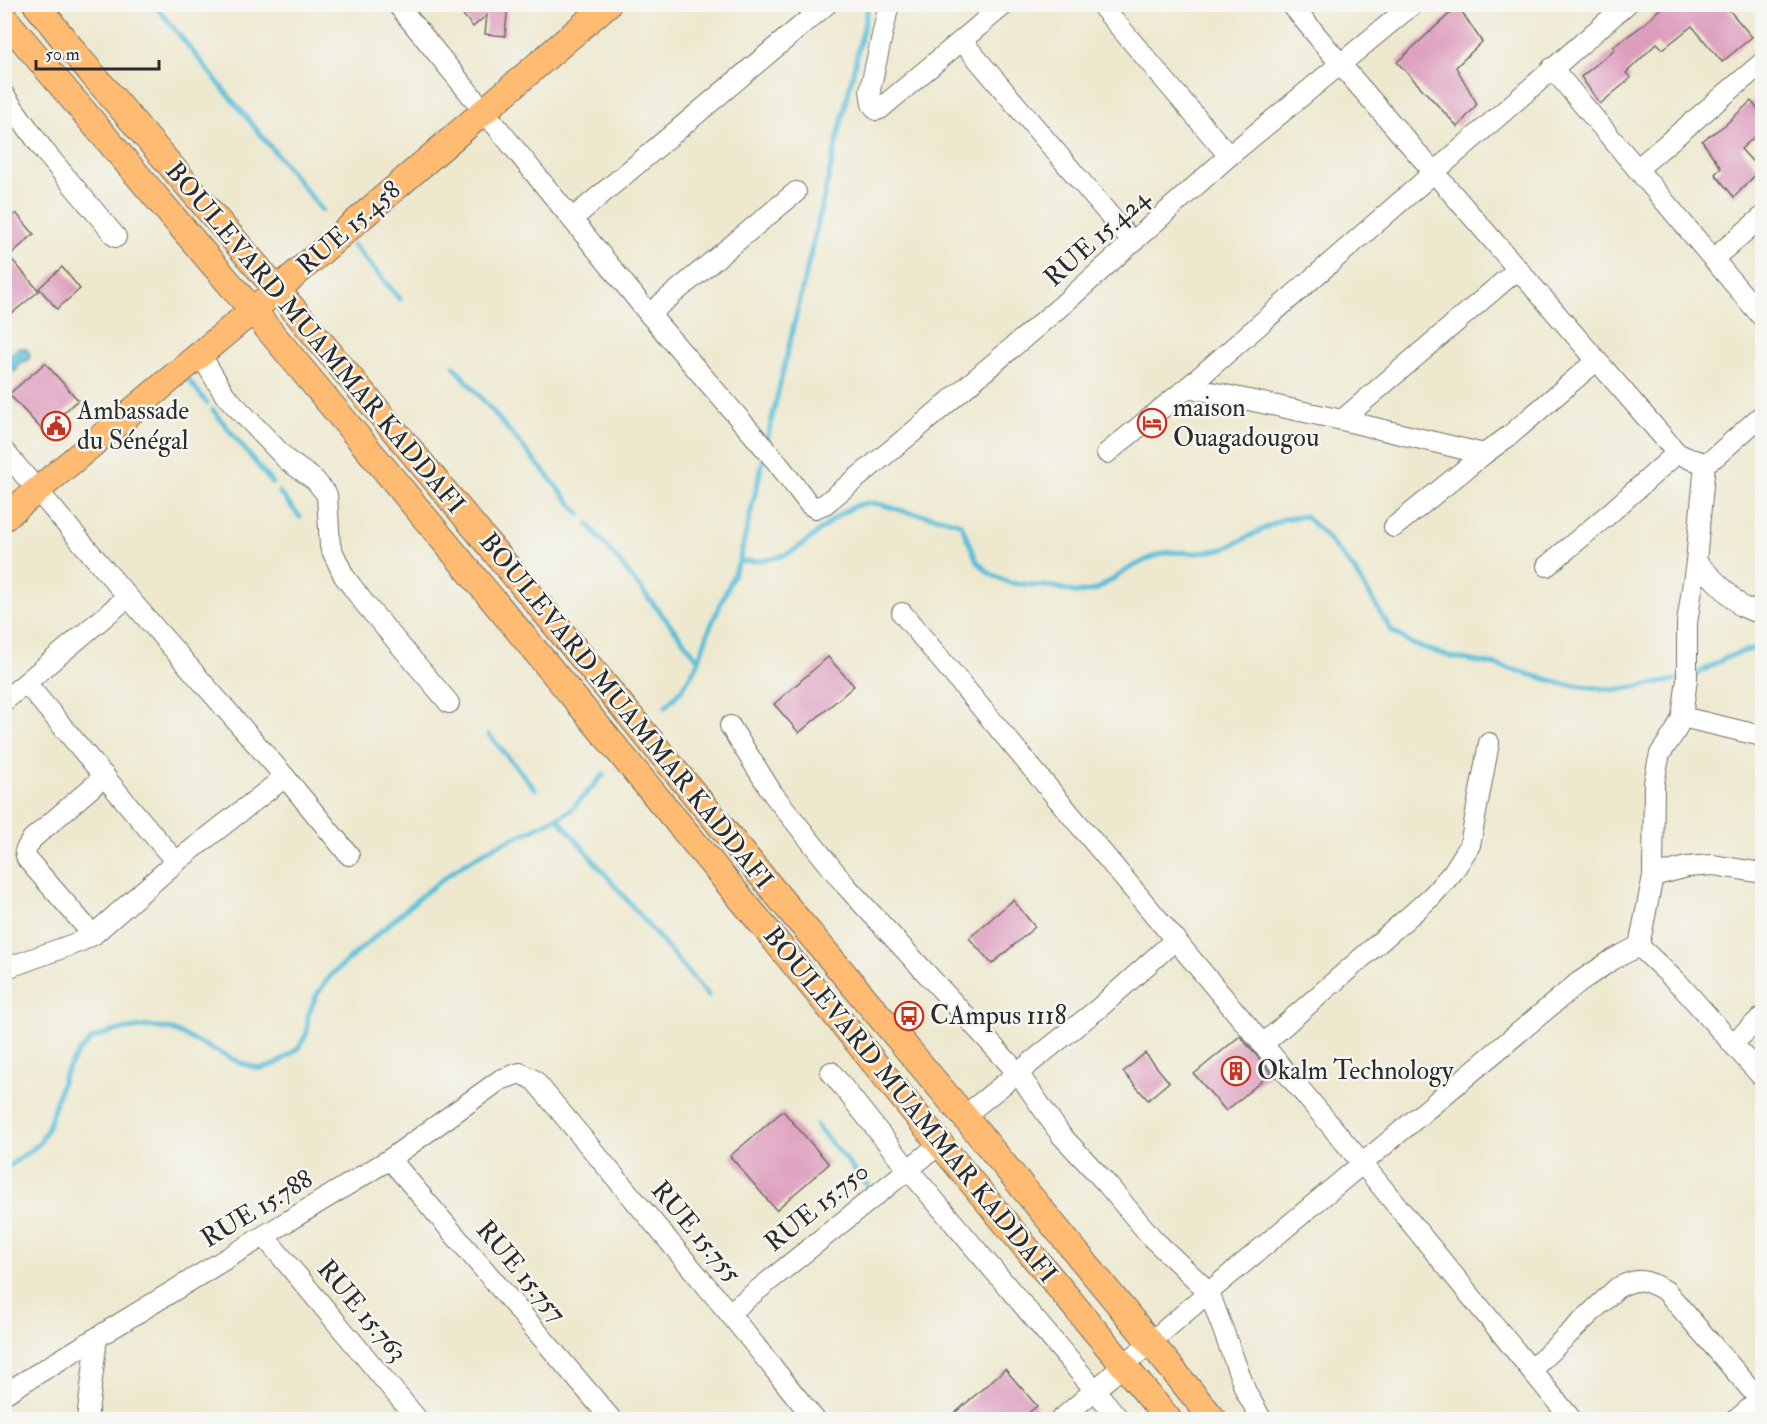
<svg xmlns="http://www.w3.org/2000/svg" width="1767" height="1424" viewBox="0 0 1767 1424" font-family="'IM FELL Double Pica',serif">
	<rect width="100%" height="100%" fill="#f6f6f2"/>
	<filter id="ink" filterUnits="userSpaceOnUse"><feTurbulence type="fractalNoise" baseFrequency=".0167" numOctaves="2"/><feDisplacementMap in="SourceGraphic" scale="12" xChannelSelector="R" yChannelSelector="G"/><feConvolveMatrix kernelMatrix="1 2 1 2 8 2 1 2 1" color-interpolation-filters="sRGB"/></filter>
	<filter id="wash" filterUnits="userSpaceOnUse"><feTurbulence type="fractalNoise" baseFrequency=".008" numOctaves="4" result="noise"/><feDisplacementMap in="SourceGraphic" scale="24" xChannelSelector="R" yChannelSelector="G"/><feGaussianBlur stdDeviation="1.35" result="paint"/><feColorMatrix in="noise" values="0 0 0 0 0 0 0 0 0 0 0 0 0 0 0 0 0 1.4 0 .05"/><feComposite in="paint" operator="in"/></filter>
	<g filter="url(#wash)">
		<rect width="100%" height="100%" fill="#ede8ce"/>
		<polygon fill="#5bbfd9" stroke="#437582" stroke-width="1.5" points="18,348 25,348 29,352 30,357 27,361 21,362 16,371 10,372 5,368 5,359"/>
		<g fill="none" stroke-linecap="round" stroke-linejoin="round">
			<g stroke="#5bbfd9" stroke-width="5">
				<polyline points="154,4 322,210"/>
				<polyline points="4,156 8,160"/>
				<polyline points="353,245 400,299"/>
				<polyline points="454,366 580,514"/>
				<polyline points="188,379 207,403"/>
				<polyline points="213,410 272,483"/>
				<polyline points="766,444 869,4"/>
				<polyline points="279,492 300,517"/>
				<polyline points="588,524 699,660"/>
				<path d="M739 562C756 561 774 560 789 553 814 541 834 511 862 504 876 500 892 509 907 512 927 516 940 516 961 524L977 561 989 573 1010 583 1055 587 1078 593 1096 590 1130 568 1152 557 1168 552 1197 553 1224 549 1283 519 1305 516 1321 531 1353 568 1391 630 1410 643 1451 657 1496 665 1564 684 1616 690 1683 679"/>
				<path d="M1692 677C1718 662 1732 652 1762 647"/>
				<polyline points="665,707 682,689 697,665 709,630 739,562 764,456"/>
				<polyline points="489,735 535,789"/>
				<polyline points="557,817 708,996"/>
				<polyline points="816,1125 868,1186"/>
				<polyline points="4,1170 39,1144 48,1127 64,1075 78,1053 93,1038 114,1031 149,1026 173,1030 243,1064 261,1069 276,1064 299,1048 307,1033 308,1016 316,996 330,976 421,896 456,869 491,848 530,831 570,811 604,774"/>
			</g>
		</g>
		<g id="blocks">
			<g fill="#dd9ebe">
				<polygon points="454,4 508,4 505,36 485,34 487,15 473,27"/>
				<polygon points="1665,4 1724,4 1752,37 1722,62 1692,26 1663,49 1657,43 1626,73 1631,78 1600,104 1581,77 1615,49 1613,47 1643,25"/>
				<polygon points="1458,6 1482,42 1456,67 1477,104 1458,127 1397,62"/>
				<polygon points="1751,101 1762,114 1762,130 1741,149 1760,170 1734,197 1715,174 1721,168 1702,141 1725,125"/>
				<polygon points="16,213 34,234 9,256 39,291 4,320 4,223"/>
				<polygon points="62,267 80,289 57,309 39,288"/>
				<polygon points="45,363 78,400 43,431 9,394"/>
				<polygon points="828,657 854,686 799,733 774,704"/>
				<polygon points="1013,900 1035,927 992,964 969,938"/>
				<polygon points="1240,1036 1271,1073 1226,1111 1194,1074"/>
				<polygon points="1145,1053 1169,1082 1148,1100 1123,1072"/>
				<polygon points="783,1111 829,1164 776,1210 730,1156"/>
				<polygon points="1005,1369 1037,1406 1021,1419 961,1419 955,1413"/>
			</g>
		</g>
	</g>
	<g filter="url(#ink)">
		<use href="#blocks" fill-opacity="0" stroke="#6f6d64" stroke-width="1.5"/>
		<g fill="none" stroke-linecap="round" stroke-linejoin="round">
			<g stroke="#6f6d64" stroke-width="22">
				<g id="minor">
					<polyline points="397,4 649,314 775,460 809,504 815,508 825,504 912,433 1061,306 1229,156 1413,4"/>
					<polyline points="889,4 870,90 872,104 877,110 880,109 1005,4"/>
					<polyline points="1100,4 1229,156"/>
					<polyline points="1291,4 1341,65 1677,453 1690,459 1705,463"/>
					<polyline points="962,41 1133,243"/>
					<polyline points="1552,68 1762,317"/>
					<polyline points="4,95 45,152 116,237"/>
					<polyline points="1637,169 1762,63"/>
					<polyline points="572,219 827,4"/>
					<polyline points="1713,259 1762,217"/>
					<polyline points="649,314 796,192"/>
					<polyline points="200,354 225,395 288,461 315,480 327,495 330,546 344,576 365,604 449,703"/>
					<polyline points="1188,387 1342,420 1484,454"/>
					<polyline points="1342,420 1518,269"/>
					<polyline points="4,451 128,597 285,777 349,855"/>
					<polyline points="1107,453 1188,387 1627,4"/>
					<polyline points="1705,463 1715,457 1762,415"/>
					<polyline points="1394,527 1484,454 1509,436 1596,361"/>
					<polyline points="1696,562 1741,606 1753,611 1762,608"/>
					<polyline points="1547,566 1610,513 1677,453"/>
					<polyline points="902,613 1362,1163 1572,1420"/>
					<polyline points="26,683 176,862"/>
					<polyline points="4,701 128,597"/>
					<polyline points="1682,717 1762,736"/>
					<polyline points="730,726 773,794 846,886 1018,1073 1061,1135 1106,1183 1153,1239 1209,1292 1246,1392 1262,1420"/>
					<polyline points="1653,876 1687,867 1713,865 1762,873"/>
					<polyline points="93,935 27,859 25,851 32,839 105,776"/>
					<polyline points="1639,946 1653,876 1654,783 1657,767 1660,754 1675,732 1682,717 1687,679 1687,623 1696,562 1705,463"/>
					<polyline points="1639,946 1682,987 1762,1077"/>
					<polyline points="4,969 79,942 93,935 176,862 285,777"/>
					<polyline points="1733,1043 1762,1017"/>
					<polyline points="1262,1045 1413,913 1432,896 1453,872 1470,845 1489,743"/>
					<polyline points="831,1072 908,1169 1120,1420"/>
					<polyline points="964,1116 1099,1008 1176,939"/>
					<polyline points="390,1159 612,1420"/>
					<polyline points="264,1236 418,1420"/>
					<polyline points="729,1313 940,1144"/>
					<path d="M1532 1369 1617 1288C1639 1277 1644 1279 1666 1291L1760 1400"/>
					<polyline points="4,1394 390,1159 500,1080 520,1073 534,1080 729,1313 815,1420"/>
					<polyline points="87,1420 97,1338"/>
					<polyline points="1060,1420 1209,1292 1579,982 1612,960 1639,946"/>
					<polyline points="1736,1420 1762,1398"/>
				</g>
			</g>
			<g stroke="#6f6d64" stroke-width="28">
				<g id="major">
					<polyline points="36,4 77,56 294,310 529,593 783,902 964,1116 1214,1420"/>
					<polyline points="4,18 269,330 757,918 940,1144 1169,1420"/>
					<polyline points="4,518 277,290 608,4"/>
				</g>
			</g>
			<use href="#minor" stroke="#fff" stroke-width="20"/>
			<use href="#major" stroke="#febb71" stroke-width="26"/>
		</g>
	</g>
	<defs>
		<g id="hotel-ring" transform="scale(1.5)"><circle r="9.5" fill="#f6f6f2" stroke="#c8321e" stroke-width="1.5"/><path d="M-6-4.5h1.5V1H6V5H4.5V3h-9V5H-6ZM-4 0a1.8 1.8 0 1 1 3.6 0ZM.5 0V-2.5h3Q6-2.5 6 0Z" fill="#c8321e"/></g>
		<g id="civic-ring" transform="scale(1.5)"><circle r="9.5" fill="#f6f6f2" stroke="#c8321e" stroke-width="1.5"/><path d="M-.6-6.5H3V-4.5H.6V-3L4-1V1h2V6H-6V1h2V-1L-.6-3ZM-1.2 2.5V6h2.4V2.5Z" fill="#c8321e"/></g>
		<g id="bus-ring" transform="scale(1.5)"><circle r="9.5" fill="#f6f6f2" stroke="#c8321e" stroke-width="1.5"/><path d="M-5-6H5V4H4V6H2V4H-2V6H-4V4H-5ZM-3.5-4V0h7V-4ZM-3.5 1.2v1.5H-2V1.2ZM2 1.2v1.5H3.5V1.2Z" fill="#c8321e"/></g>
		<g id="building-ring" transform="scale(1.5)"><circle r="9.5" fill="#f6f6f2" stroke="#c8321e" stroke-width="1.5"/><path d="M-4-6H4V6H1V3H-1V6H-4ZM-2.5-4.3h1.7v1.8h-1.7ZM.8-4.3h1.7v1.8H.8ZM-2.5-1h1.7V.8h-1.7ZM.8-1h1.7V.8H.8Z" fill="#c8321e"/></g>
	</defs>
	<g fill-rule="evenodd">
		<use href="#hotel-ring" x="1152" y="423"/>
		<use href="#civic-ring" x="56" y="426"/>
		<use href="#bus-ring" x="909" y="1016"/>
		<use href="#building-ring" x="1236" y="1071"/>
	</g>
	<g text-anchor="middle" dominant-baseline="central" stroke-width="5" stroke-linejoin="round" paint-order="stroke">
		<g font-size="26" fill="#2b2b2b" stroke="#f6f6f2">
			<text transform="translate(349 228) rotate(-41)">RUE 15.458</text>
			<text transform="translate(1097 238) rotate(-42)">RUE 15.424</text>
			<text transform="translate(315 338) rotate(50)">BOULEVARD MUAMMAR KADDAFI</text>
			<text transform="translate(626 711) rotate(51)">BOULEVARD MUAMMAR KADDAFI</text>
			<text transform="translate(910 1105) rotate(51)">BOULEVARD MUAMMAR KADDAFI</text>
			<text transform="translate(817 1207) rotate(-39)">RUE 15.750</text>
			<text transform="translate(257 1209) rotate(-31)">RUE 15.788</text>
			<text transform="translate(696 1232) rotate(50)">RUE 15.755</text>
			<text transform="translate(521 1272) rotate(50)">RUE 15.757</text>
			<text transform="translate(362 1311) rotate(50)">RUE 15.763</text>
		</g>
		<g font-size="26" fill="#2b2b2b" stroke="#f6f6f2" text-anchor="start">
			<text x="1173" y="408">maison<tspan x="1173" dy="30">Ouagadougou</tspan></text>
			<text x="77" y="411">Ambassade<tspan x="77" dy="30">du Sénégal</tspan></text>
			<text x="930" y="1016">CAmpus 1118</text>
			<text x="1257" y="1071">Okalm Technology</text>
		</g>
	</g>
	<rect width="1767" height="1424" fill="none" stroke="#f6f6f2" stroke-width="24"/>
	<path d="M36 60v9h123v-9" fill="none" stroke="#2b2b2b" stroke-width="3"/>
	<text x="45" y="60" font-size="18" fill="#2b2b2b" stroke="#f6f6f2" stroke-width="4.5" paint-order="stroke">50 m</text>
</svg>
